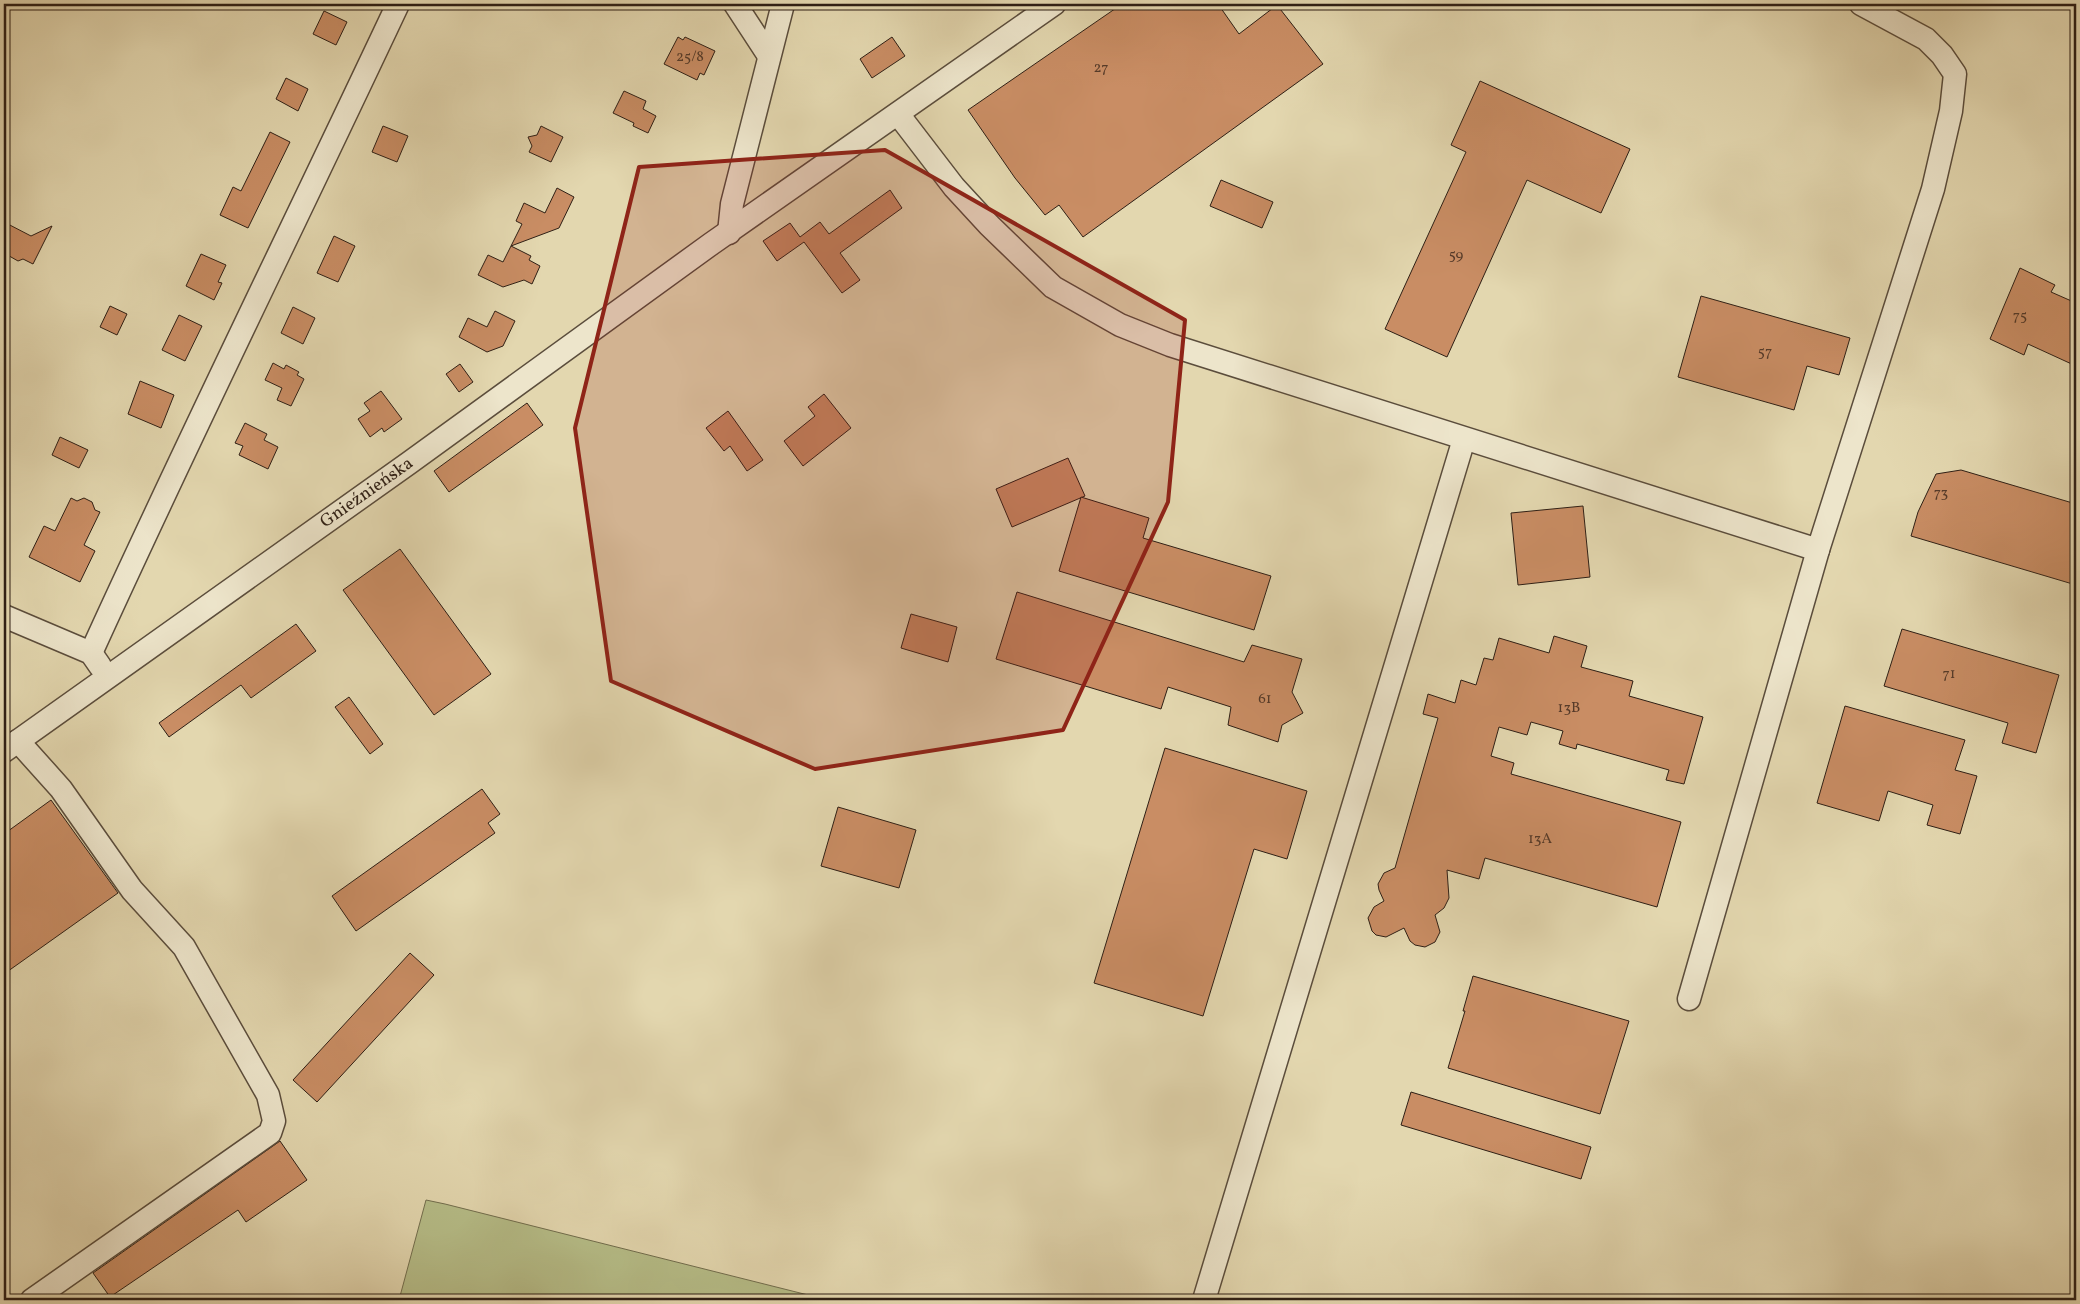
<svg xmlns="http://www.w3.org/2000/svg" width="2080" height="1304" viewBox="0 0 2080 1304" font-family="Vollkorn,serif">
	<rect width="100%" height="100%" fill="#e3d7af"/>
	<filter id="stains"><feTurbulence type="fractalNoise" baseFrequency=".004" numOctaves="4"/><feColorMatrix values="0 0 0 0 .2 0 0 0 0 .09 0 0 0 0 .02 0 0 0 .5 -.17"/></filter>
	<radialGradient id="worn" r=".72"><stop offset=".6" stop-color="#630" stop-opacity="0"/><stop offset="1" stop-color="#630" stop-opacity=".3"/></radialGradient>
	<polygon fill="#b6bd88" stroke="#726e4e" points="426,1200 445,1204 828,1300 399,1300"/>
	<g fill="#c98d64" stroke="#2e1f15">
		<polygon points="1122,4 1218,4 1239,34 1277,5 1323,64 1083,237 1059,205 1045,215 1015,178 968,110"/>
		<polygon points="324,11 347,22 336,45 313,34"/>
		<polygon points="678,37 683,40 685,37 715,51 704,75 700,73 697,80 664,64"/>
		<polygon points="892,37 905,56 872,78 860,59"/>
		<polygon points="286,78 308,89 298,111 276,99"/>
		<polygon points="1480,81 1630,149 1601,213 1527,180 1447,357 1385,329 1466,152 1451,145"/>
		<polygon points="624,91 646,101 643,109 656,116 648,133 633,126 634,123 613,113"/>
		<polygon points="383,126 408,136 397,162 372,152"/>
		<polygon points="541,126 563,137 551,162 529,152 532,146 528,137 537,135"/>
		<polygon points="270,132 290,142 248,228 220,215 233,187 241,191"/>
		<polygon points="1221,180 1273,202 1262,228 1210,206"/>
		<polygon points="557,188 574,197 559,228 511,246 522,224 516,221 524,203 545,213"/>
		<polygon points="890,190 902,208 840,253 860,280 842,293 804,242 777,261 763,241 790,223 800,237 820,222 829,234"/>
		<polygon points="4,222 31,236 52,226 33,264 23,259 18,261 4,253"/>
		<polygon points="334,236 355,246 338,282 317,273"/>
		<polygon points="511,246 531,256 529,260 540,266 532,284 524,280 503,287 478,275 488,255 503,262"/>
		<polygon points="201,254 226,265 218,282 222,283 214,300 186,286"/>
		<polygon points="2020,268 2055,285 2051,292 2076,303 2076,366 2028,344 2024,355 1990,339"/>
		<polygon points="1701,296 1850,338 1839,375 1807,366 1794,410 1678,377"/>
		<polygon points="110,306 127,314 117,335 100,327"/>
		<polygon points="293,307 315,318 303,344 281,333"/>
		<polygon points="495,311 515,321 503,346 487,352 459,337 468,318 487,327"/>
		<polygon points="179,315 202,326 185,361 162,350"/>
		<polygon points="273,363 284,369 286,365 299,372 297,375 304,379 291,406 277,400 282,388 265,380"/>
		<polygon points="460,364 473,382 459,392 446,374"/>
		<polygon points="140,381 174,395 161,428 128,414"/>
		<polygon points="381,391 402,419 384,432 382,428 370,437 358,419 370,411 364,403"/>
		<polygon points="824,394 851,428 803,466 784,441 815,416 808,407"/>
		<polygon points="527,403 543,425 449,492 434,471"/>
		<polygon points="728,411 763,460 747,471 730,446 724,451 706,428"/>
		<polygon points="245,423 267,434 264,440 278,447 268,469 239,455 243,446 235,443"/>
		<polygon points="60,437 88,450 79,468 52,455"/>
		<polygon points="1068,458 1085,496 1012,527 996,489"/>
		<polygon points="1961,470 2076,504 2076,585 1911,536 1918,512 1936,474"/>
		<polygon points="1081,497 1149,518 1143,538 1271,576 1254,630 1059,571"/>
		<polygon points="71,498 77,501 84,498 92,502 95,510 100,512 84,545 95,551 80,582 29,557 44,526 55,531"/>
		<polygon points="1583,506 1590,577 1518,585 1511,513"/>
		<polygon points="400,549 491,674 434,715 343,590"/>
		<polygon points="1017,592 1244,662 1252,645 1302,659 1292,692 1303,713 1282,725 1278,742 1228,725 1231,707 1168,687 1161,709 996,659"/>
		<polygon points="911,614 957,627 948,662 901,648"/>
		<polygon points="296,624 316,651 251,698 241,685 169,737 159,723"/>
		<polygon points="1902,629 2059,675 2036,753 2002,743 2008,723 1884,686"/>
		<polygon points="1554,636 1587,646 1581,667 1633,681 1629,696 1703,717 1684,784 1666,780 1669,770 1577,744 1576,749 1559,744 1563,731 1531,722 1527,735 1499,727 1491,756 1514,763 1511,774 1681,822 1657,907 1485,858 1479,879 1447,870 1449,898 1444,908 1435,915 1440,932 1435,942 1425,947 1415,945 1410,941 1404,928 1386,937 1376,935 1372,931 1368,918 1374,907 1384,901 1379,890 1378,884 1384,873 1395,868 1438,718 1423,714 1428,694 1455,703 1461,680 1476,685 1484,658 1493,660 1499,638 1549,653"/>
		<polygon points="349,697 383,744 370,754 335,707"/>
		<polygon points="1845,706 1965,740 1955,770 1977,776 1960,834 1927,825 1933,805 1888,791 1879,821 1817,803"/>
		<polygon points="1165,748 1307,791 1287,859 1254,849 1203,1016 1094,983"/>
		<polygon points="482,789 500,814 488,823 495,833 356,931 332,896"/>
		<polygon points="51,800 118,893 4,974 4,834"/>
		<polygon points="838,807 916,830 899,888 821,866"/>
		<polygon points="410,953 434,975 317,1102 293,1080"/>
		<polygon points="1473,976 1629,1021 1600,1114 1448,1068 1465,1011 1463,1011"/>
		<polygon points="1411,1092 1591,1147 1581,1179 1401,1125"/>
		<polygon points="280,1141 307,1180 246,1222 238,1210 110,1297 93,1273"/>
	</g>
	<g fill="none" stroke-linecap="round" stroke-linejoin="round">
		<g stroke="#5b4d3c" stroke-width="25">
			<g id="minor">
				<polyline points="735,4 769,56"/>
				<polyline points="898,114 954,187 989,225 1053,287 1120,325 1170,345 1818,550"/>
				<polyline points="729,233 732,204 783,4"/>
				<polyline points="4,616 91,653 100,666"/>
				<path d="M91 653C190 435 296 221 398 4"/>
				<polyline points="18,741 61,789 132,890 184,947 268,1095 274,1121 270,1133 32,1300"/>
				<polyline points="4,751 409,463 711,244 1054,4"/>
				<polyline points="1689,999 1818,550 1933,189 1951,111 1955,74 1942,55 1926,39 1861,4"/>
				<polyline points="1204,1300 1464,439"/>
			</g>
		</g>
		<use href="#minor" stroke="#ede5cb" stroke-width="22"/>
	</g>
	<path fill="#8f2418" fill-opacity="0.2" stroke="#8f2418" stroke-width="4" stroke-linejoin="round" d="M885 150 1185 320 1168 502 1063 730 815 769 611 681 575 428 639 167Z"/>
	<g text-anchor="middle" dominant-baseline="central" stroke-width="4.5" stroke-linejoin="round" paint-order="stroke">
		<g font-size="15" fill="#553a29">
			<text x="690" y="57">25/8</text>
			<text x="1101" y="68">27</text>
			<text x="1456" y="255">59</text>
			<text x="2020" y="316">75</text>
			<text x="1765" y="352">57</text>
			<text x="1941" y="493">73</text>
			<text x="1949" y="674">71</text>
			<text x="1265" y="699">61</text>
			<text x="1569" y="708">13B</text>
			<text x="1540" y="839">13A</text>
		</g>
		<g font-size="18" fill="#2e1f15" stroke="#ede5cb">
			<text transform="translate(367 493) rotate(-35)">Gnieźnieńska</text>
		</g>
	</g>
	<rect width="2080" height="1304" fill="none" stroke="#e3d7af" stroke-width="20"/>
	<rect x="5" y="5" width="2070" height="1294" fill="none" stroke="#2e1f15" stroke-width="2.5"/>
	<rect x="10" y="10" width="2060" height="1284" fill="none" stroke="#2e1f15"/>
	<rect width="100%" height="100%" filter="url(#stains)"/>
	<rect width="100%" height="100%" fill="url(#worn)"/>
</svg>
